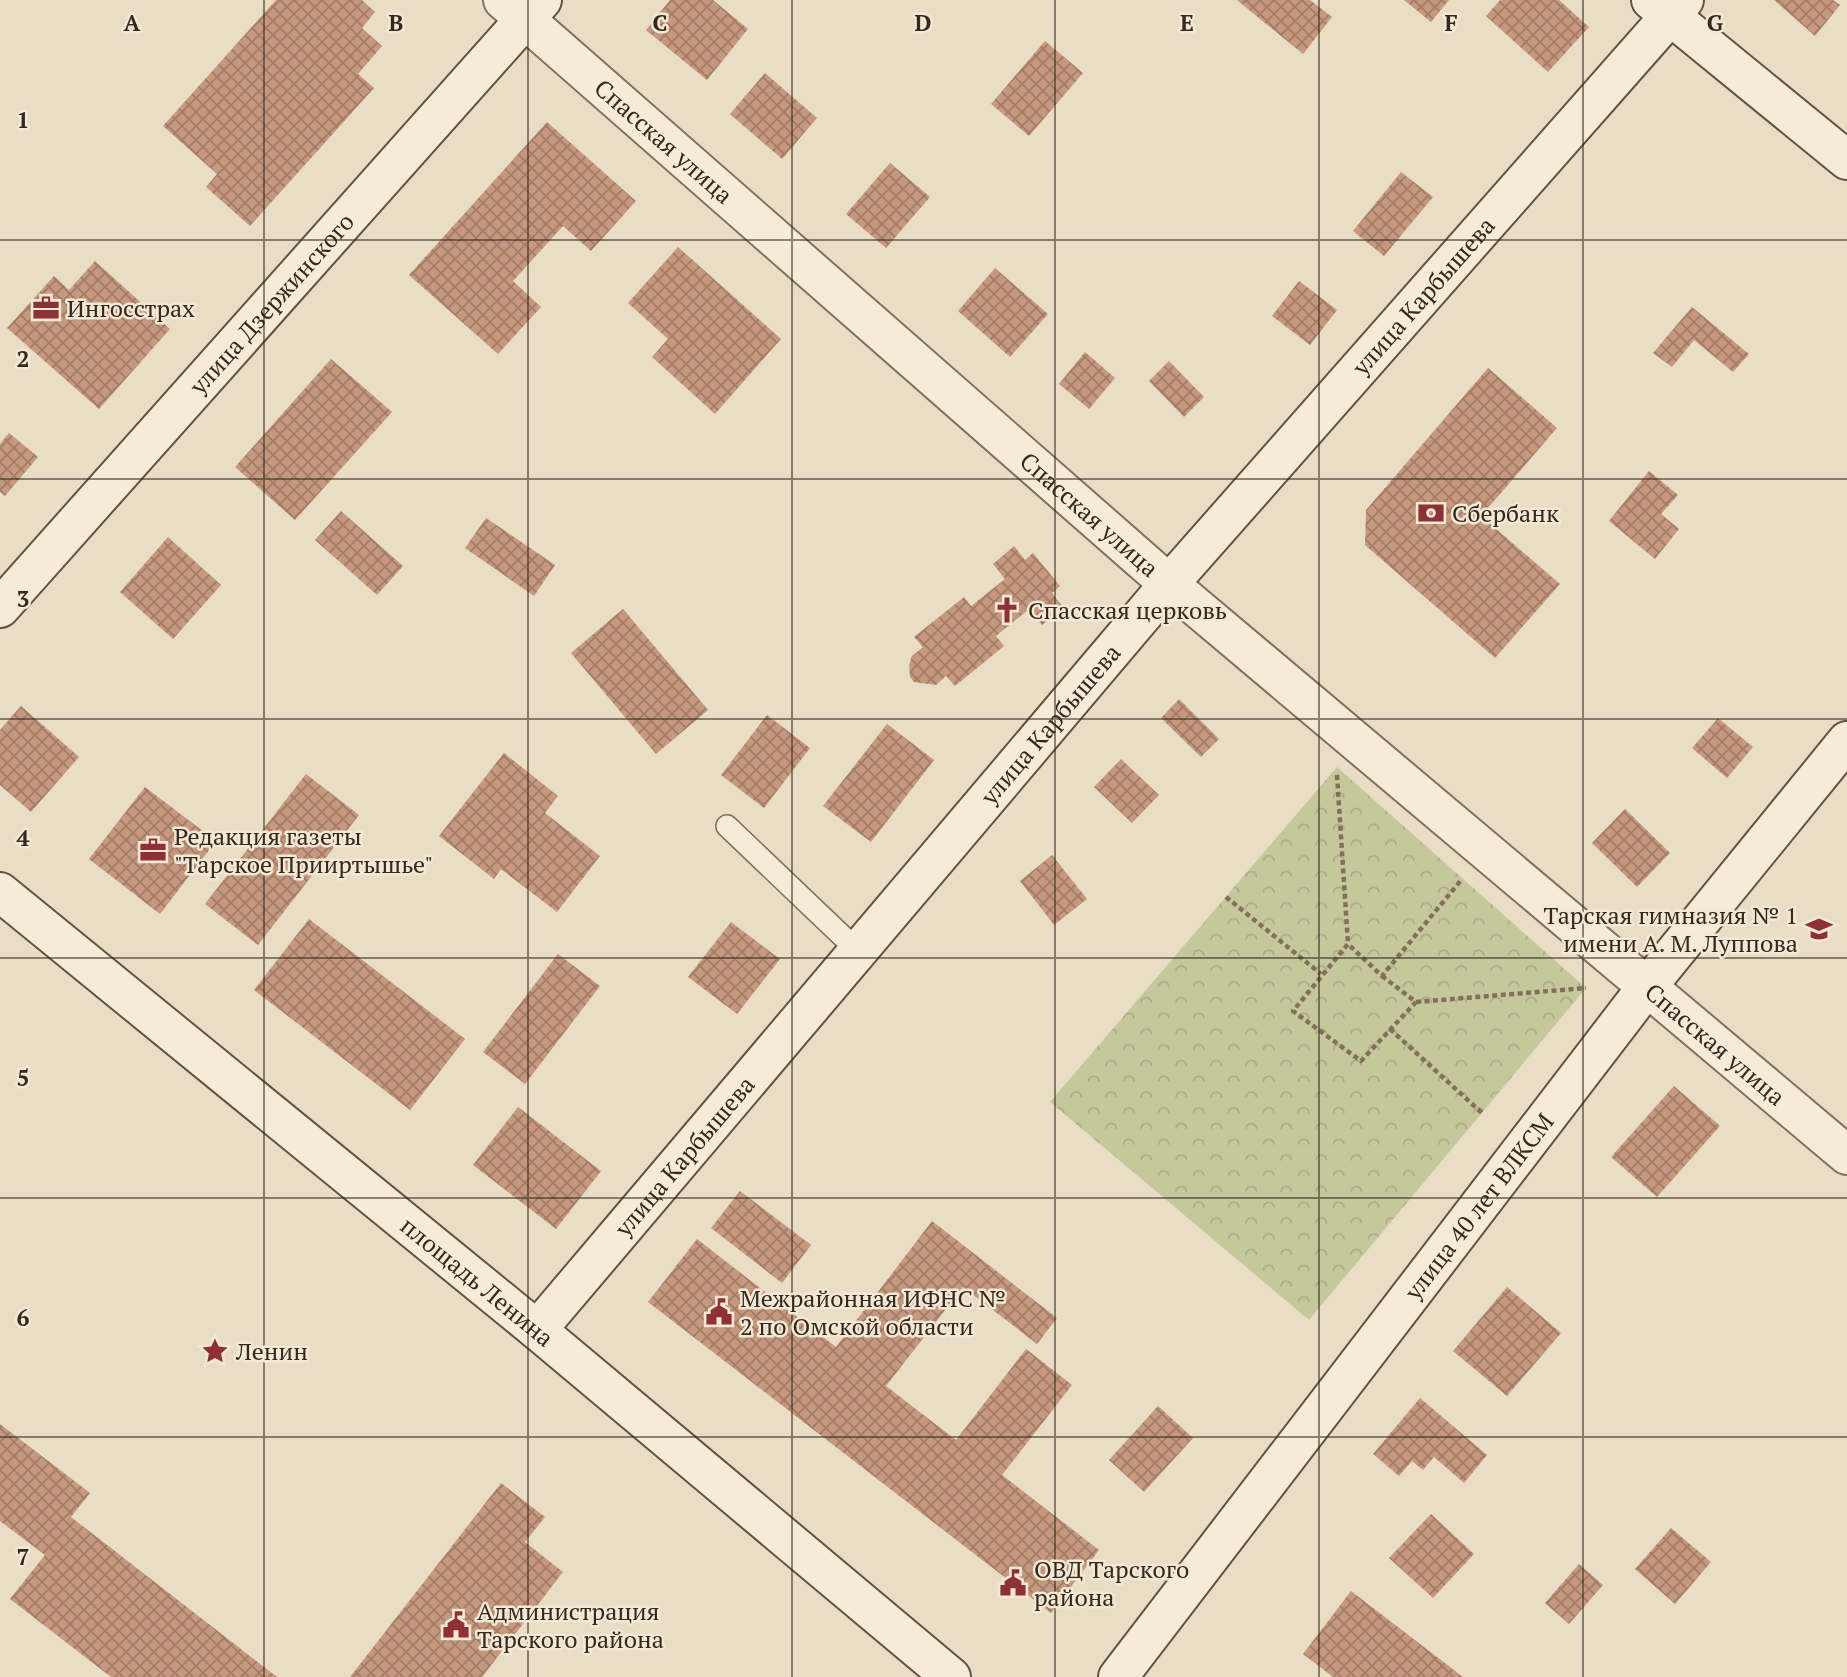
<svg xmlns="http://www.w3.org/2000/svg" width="1847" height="1677" viewBox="0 0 1847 1677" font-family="'PT Serif',serif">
	<defs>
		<pattern id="park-crowns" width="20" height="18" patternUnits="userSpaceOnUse" patternTransform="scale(1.75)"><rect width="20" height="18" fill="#c5c89a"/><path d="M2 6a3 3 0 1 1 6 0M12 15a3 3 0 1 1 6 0" fill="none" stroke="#aaac84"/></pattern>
		<pattern id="building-cross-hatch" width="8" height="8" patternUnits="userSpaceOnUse" patternTransform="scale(1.75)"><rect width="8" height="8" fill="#c6987e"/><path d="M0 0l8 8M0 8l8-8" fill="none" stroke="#a27c67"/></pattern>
	</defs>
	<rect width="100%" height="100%" fill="#eaddc5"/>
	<polygon fill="url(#park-crowns)" points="1337,767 1586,988 1309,1320 1050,1102"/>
	<g fill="url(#building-cross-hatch)">
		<polygon points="276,0 362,0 375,12 362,28 382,46 358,74 374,88 250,226 206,187 217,174 163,126"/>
		<polygon points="670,0 713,0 748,29 707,80 646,30"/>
		<polygon points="1237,0 1310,0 1332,17 1303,54"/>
		<polygon points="1404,0 1449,0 1431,22"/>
		<polygon points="1500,0 1559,0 1589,27 1548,72 1486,16"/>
		<polygon points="1774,0 1833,0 1840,5 1815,36"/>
		<polygon points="1045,41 1083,73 1029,136 991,104"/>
		<polygon points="765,73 817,118 782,159 730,114"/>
		<polygon points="547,122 636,201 591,251 563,226 513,281 541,307 498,354 409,275"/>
		<polygon points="890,163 930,197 886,248 846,214"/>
		<polygon points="1401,172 1433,197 1384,256 1353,231"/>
		<polygon points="678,247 781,339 715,414 652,357 668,339 628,303"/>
		<polygon points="95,261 170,329 99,409 7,328 54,276 69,290"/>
		<polygon points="995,268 1048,314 1010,357 958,311"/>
		<polygon points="1299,281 1337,310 1310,345 1272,316"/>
		<polygon points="1692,307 1749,354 1733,372 1694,340 1672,367 1653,353"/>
		<polygon points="1085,352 1115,378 1089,409 1059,384"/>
		<polygon points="331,359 392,412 295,520 235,467"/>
		<polygon points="1169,361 1204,397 1184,417 1149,381"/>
		<polygon points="1488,368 1557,428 1481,516 1560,584 1495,658 1365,545 1366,510"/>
		<polygon points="9,433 38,457 5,496 0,492 0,444"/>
		<polygon points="1649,471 1678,495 1661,514 1679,529 1655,559 1609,521"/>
		<polygon points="341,511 403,566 377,595 315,540"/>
		<polygon points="486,518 555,565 534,596 465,548"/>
		<polygon points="168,537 221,585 173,639 120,592"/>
		<polygon points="1014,546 1025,560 1033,553 1060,586 1052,593 1064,608 1042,625 1029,609 996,636 1004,646 955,686 946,676 936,685 914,682 910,677 909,665 912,656 923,647 914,637 964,597 971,606 1005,579 993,564"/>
		<polygon points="623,609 708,710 656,754 571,653"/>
		<polygon points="1179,699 1219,739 1201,757 1161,718"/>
		<polygon points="21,706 79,757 31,812 0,785 0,730"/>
		<polygon points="767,715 810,748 764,808 721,775"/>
		<polygon points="1718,718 1753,747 1727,778 1692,748"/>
		<polygon points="887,724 934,760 871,842 823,806"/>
		<polygon points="504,753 558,796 545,813 600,856 557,912 501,869 494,879 439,836"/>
		<polygon points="1121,759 1159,795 1132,823 1094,787"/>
		<polygon points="306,774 359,815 258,945 205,904"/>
		<polygon points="145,787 216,841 160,914 89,859"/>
		<polygon points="1625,809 1670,853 1637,887 1592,843"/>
		<polygon points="1052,855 1087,899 1054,925 1020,881"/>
		<polygon points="309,919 465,1039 410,1110 254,990"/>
		<polygon points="731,922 780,959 737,1014 688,977"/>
		<polygon points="558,954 600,986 525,1084 483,1052"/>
		<polygon points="1674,1086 1720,1126 1657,1197 1611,1157"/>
		<polygon points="518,1107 601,1171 556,1229 473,1165"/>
		<polygon points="740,1191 811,1245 782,1283 711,1228"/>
		<polygon points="932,1221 1057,1318 1037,1344 963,1287 886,1386 956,1440 1026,1349 1072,1385 1002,1475 1099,1550 1051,1613 648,1302 697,1239 836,1347"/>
		<polygon points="1507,1287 1561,1333 1507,1396 1453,1351"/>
		<polygon points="1420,1398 1487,1455 1464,1483 1434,1457 1423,1470 1412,1461 1399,1476 1373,1454"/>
		<polygon points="1158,1406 1193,1438 1144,1492 1109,1460"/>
		<polygon points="0,1424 90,1493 71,1517 277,1677 111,1677 10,1599 45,1555 0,1521"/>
		<polygon points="501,1483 545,1517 525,1542 563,1572 482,1677 350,1677"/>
		<polygon points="1431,1514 1474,1554 1433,1598 1389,1558"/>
		<polygon points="1671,1528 1711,1562 1675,1604 1635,1569"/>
		<polygon points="1579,1564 1603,1585 1569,1624 1545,1603"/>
		<polygon points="1351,1591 1463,1677 1333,1677 1303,1654"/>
	</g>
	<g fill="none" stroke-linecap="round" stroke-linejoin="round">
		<g stroke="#846f5c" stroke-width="24">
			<polyline id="lane" points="727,826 858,951"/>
		</g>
		<g stroke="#846f5c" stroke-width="42">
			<g id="street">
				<path id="s1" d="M503 0 1169 584 1847 1155"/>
			</g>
		</g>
		<g stroke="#665140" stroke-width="42">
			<g id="secondary">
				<polyline points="1651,0 1847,160"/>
				<path id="s2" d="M0 608 542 0"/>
				<path id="s3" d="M0 892 537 1330 951 1677"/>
				<path id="s4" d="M537 1330 1169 584 1684 0"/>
				<path id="s5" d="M1118 1677 1646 988 1847 741"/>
			</g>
		</g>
		<g stroke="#846f5c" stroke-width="4.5" stroke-dasharray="5 3.5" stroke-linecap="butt">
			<polyline points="1337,775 1348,944"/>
			<polyline points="1226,897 1321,974"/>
			<polyline points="1382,976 1416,1002 1361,1061 1293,1011 1348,944 1382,976 1462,879"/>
			<polyline points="1416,1002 1586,988"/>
			<polyline points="1390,1029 1482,1113"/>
		</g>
		<use href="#lane" stroke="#f6ebd7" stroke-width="21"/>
		<use href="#street" stroke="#f6ebd7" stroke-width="38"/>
		<use href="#secondary" stroke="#f6ebd7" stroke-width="38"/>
	</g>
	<path fill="none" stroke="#35291f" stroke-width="2" stroke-opacity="0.55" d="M264 0V1677M528 0V1677M792 0V1677M1055 0V1677M1319 0V1677M1583 0V1677M0 240H1847M0 479H1847M0 719H1847M0 958H1847M0 1198H1847M0 1437H1847"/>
	<defs>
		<g id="office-bare" transform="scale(2.1)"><path d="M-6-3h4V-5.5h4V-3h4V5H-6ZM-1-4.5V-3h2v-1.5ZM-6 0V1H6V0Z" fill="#8e3137" stroke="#f3e8d4" stroke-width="2.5" paint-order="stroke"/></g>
		<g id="bank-bare" transform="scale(2.1)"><path d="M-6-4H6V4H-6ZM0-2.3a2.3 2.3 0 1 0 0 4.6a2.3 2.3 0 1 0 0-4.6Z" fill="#8e3137" stroke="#f3e8d4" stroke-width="2.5" paint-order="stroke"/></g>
		<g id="church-bare" transform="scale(2.1)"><path d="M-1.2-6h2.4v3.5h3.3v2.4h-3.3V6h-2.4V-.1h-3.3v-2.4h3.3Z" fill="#8e3137" stroke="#f3e8d4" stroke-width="2.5" paint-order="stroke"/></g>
		<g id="school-bare" transform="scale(2.1)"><path d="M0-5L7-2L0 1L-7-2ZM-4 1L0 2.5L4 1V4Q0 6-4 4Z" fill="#8e3137" stroke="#f3e8d4" stroke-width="2.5" paint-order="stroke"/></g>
		<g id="civic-bare" transform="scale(2.1)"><path d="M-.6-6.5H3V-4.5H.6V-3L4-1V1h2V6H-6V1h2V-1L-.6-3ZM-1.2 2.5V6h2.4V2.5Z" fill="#8e3137" stroke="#f3e8d4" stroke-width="2.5" paint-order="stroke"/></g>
		<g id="sight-bare" transform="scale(2.1)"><path d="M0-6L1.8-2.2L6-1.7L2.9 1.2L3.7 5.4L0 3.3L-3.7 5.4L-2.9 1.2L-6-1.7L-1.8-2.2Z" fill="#8e3137" stroke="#f3e8d4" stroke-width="2.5" paint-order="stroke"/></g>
	</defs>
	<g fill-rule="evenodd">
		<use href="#office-bare" x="46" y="308"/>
		<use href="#bank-bare" x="1431" y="513"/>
		<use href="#church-bare" x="1007" y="610"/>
		<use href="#office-bare" x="153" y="850"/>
		<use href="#school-bare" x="1819" y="929"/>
		<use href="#civic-bare" x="719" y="1312"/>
		<use href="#sight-bare" x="215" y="1351"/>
		<use href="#civic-bare" x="1013" y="1583"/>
		<use href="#civic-bare" x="456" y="1625"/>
	</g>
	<g text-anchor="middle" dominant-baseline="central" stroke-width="5" stroke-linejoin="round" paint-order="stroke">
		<g font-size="24" fill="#35291f" stroke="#f3e8d4">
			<text stroke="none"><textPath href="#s1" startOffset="214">Спасская улица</textPath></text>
			<text stroke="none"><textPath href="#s4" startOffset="1362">улица Карбышева</textPath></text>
			<text stroke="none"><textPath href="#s2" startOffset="408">улица Дзержинского</textPath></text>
			<text stroke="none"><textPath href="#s1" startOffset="780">Спасская улица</textPath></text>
			<text stroke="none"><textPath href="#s4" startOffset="794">улица Карбышева</textPath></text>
			<text stroke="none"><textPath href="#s1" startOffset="1600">Спасская улица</textPath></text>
			<text stroke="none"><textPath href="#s4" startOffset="228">улица Карбышева</textPath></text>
			<text stroke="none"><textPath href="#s5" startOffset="593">улица 40 лет ВЛКСМ</textPath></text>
			<text stroke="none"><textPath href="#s3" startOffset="616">площадь Ленина</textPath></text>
		</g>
		<g font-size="24" fill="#35291f" stroke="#f3e8d4" text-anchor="start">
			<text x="67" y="308">Ингосстрах</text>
			<text x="1452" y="513">Сбербанк</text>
			<text x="1028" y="610">Спасская церковь</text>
			<text x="174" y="836">Редакция газеты<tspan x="174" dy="28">"Тарское Прииртышье"</tspan></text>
			<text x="1798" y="915" text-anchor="end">Тарская гимназия № 1<tspan x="1798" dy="28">имени А. М. Луппова</tspan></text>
			<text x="740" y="1298">Межрайонная ИФНС №<tspan x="740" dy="28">2 по Омской области</tspan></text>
			<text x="236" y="1351">Ленин</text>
			<text x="1034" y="1569">ОВД Тарского<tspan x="1034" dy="28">района</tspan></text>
			<text x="477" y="1611">Администрация<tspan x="477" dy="28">Тарского района</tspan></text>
		</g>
	</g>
	<g font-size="23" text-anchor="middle" font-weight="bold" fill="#35291f" stroke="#f3e8d4" stroke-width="5" stroke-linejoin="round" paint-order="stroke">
		<text x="132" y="31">A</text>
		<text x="396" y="31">B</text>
		<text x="660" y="31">C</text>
		<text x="923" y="31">D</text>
		<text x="1187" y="31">E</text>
		<text x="1451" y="31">F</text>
		<text x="1715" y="31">G</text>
		<text x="23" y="128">1</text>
		<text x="23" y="367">2</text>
		<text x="23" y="607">3</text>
		<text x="23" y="846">4</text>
		<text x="23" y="1086">5</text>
		<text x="23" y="1326">6</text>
		<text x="23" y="1565">7</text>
	</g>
</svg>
